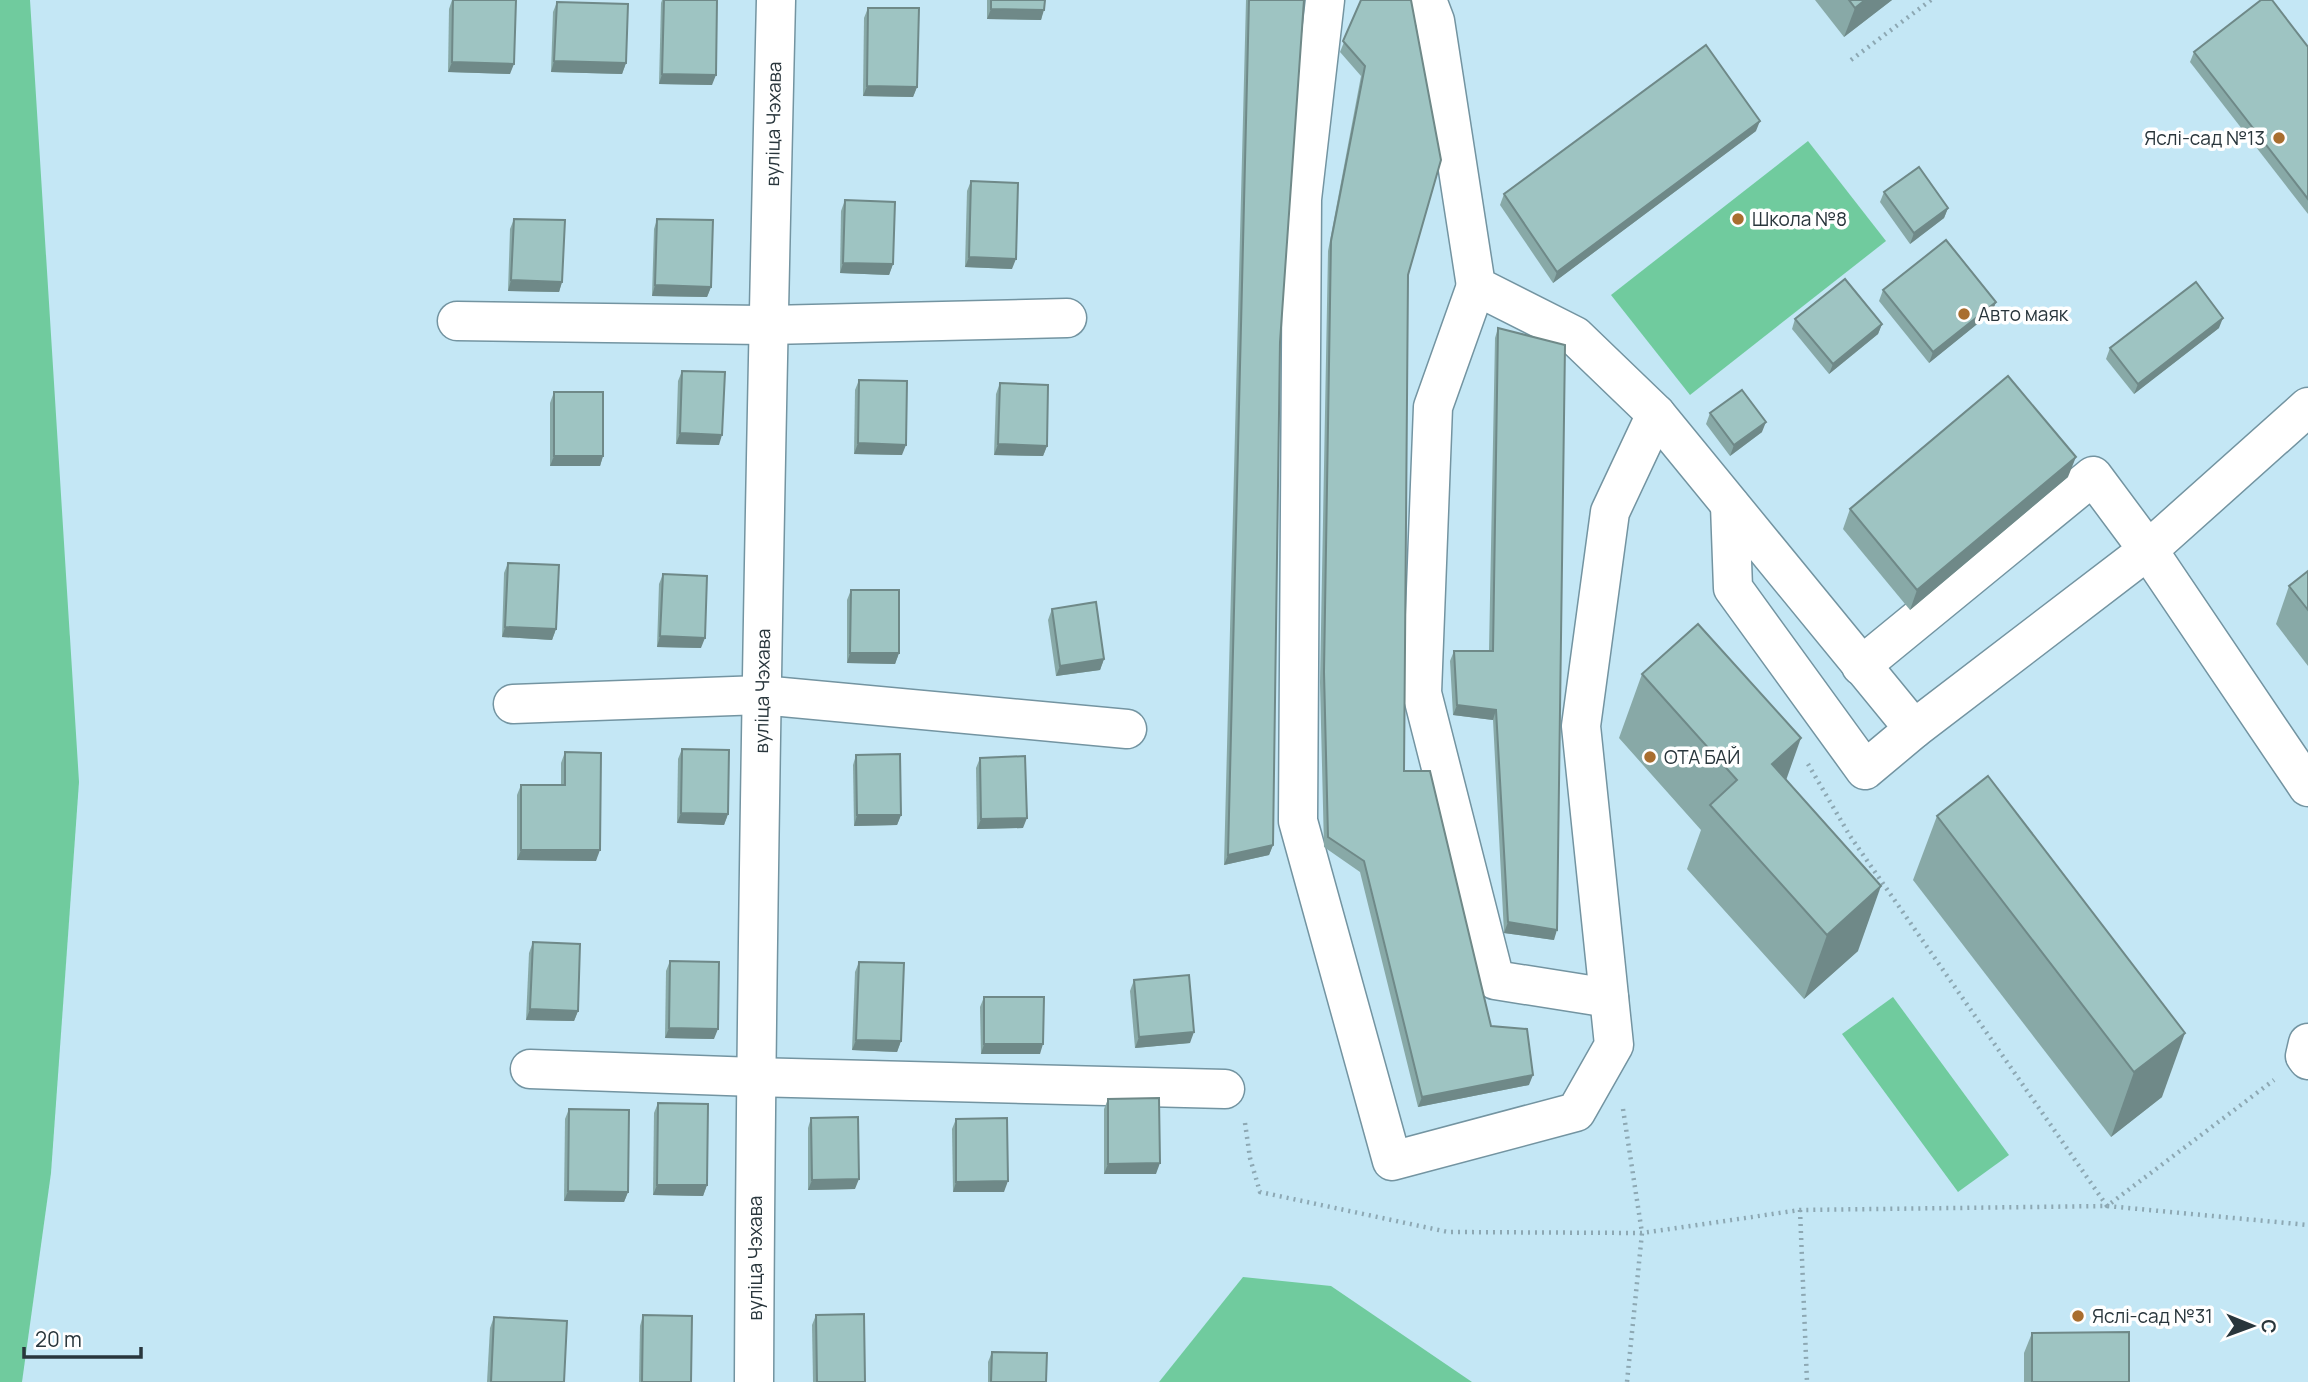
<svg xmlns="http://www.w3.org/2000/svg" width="2308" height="1382" viewBox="0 0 2308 1382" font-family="Manrope,sans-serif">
	<rect width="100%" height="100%" fill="#c4e7f5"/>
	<g fill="#70cb9e">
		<polygon points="0,0 30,0 79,782 51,1173 22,1382 0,1382"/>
		<polygon points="1808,141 1886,241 1690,395 1611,295"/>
		<polygon points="1893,997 2009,1155 1958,1192 1842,1034"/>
		<polygon points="1243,1277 1331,1286 1472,1382 1159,1382"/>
	</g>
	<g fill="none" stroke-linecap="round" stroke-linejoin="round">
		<g stroke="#7394a1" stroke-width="41">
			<g id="minor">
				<polyline points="1325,0 1302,199 1298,821 1392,1161 1576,1112 1614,1045 1581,726 1610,512 1656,414"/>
				<polyline points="1427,0 1435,21 1476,286 1575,336 1656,414 1914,729 2148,550 2308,407"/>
				<polyline points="1476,286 1433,407 1422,693 1495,980 1609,998"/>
				<polyline points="457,321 769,325 1067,318"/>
				<polyline points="1730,505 1733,588 1865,770 1914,729"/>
				<polyline points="1861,666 2093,476 2148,550 2308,787"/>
				<polyline points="513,704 761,695 1127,729"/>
				<polyline points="2308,1043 2305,1056 2308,1060"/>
				<polyline points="530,1069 755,1077 1225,1089"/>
				<path d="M754 1382C756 921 765 461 776 0"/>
			</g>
		</g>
		<g stroke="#8da8b3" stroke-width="4.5" stroke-dasharray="2 5" stroke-linecap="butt">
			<polyline points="1851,60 1931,0"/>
			<polyline points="1808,764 1850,836 2107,1206 2274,1080"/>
			<polyline points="1623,1109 1642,1233 1627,1382"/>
			<polyline points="1245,1123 1250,1158 1260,1192 1448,1232 1642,1233 1800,1210 2107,1206 2308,1225"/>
			<polyline points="1800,1210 1807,1382"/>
		</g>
		<use href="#minor" stroke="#fff" stroke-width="38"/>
	</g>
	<g fill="#88a9a7">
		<polygon points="452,0 516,0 510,74 448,72 449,9"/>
		<polygon points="662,0 717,0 712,85 659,84 661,3"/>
		<polygon points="987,0 1045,0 1041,20 987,19"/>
		<polygon points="1246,0 1304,0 1280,342 1273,845 1269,855 1224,865"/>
		<polygon points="1361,0 1408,275 1404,771 1491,1026 1529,1085 1418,1107 1360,872 1324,847 1320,683 1328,251 1361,76 1340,52"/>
		<polygon points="1815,0 1892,0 1844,37"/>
		<polygon points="557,2 626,63 622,74 551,72 553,12"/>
		<polygon points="868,8 917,87 913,97 863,96 864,18"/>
		<polygon points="2308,47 2308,214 2190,62 2194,52"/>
		<polygon points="1756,131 1553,283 1500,205 1504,194"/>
		<polygon points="971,181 1012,269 965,267 967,191"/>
		<polygon points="1884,192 1948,208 1944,218 1910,244 1880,202"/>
		<polygon points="845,200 893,264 889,275 840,273 841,211"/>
		<polygon points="514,219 562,282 559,292 508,291 510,229"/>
		<polygon points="657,219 711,287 707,297 652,296 654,229"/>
		<polygon points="1883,290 1996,302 1992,312 1929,363 1879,301"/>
		<polygon points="1795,319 1882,324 1878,334 1829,374 1792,329"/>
		<polygon points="1498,328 1554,940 1504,933 1493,720 1453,715 1450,661 1454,651 1489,651 1495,338"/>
		<polygon points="2219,328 2134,394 2106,359 2110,348"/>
		<polygon points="682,371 719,445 676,444 678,381"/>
		<polygon points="859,380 902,455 854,454 855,390"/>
		<polygon points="1000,383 1047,446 1043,456 994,455 996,394"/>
		<polygon points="554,392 603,456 600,466 550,466 550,403"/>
		<polygon points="1710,413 1762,432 1730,456 1706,424"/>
		<polygon points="2068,477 1910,610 1843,529 1850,509"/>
		<polygon points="508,563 556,629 552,640 502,637 504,573"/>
		<polygon points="2308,571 2308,666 2276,624 2289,586"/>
		<polygon points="663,574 701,648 657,647 659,584"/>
		<polygon points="851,590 899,653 895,664 847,663 847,600"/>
		<polygon points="1052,609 1104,659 1100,670 1056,676 1048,620"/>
		<polygon points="1642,674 1786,780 1858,951 1804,999 1687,869 1701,830 1619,738"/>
		<polygon points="682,749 728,814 724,825 677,823 678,759"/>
		<polygon points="565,752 596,861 517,860 517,795 521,785 561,785 561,763"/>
		<polygon points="856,755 901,815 897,825 854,826 853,765"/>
		<polygon points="980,758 1023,828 977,829 976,768"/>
		<polygon points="1937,816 2162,1097 2111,1137 1913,880"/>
		<polygon points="533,942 578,1011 574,1021 526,1020 529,953"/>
		<polygon points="670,961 714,1039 665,1038 666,971"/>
		<polygon points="859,962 901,1041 897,1052 852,1050 855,972"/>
		<polygon points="1134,980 1190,1043 1135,1048 1130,991"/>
		<polygon points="984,997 1040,1054 981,1054 980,1007"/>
		<polygon points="1108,1099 1156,1174 1104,1174 1104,1109"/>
		<polygon points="658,1103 707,1185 703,1196 653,1195 654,1113"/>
		<polygon points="569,1109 628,1192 624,1202 564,1201 565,1119"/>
		<polygon points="811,1118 855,1189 808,1190 808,1128"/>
		<polygon points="956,1119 1004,1192 953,1192 952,1129"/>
		<polygon points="643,1315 691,1382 639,1382 640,1326"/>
		<polygon points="816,1315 865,1382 813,1382 812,1325"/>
		<polygon points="494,1317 564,1382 487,1382 490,1328"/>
		<polygon points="2032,1333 2129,1382 2024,1382 2024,1353"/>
		<polygon points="992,1352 1046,1382 988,1382 988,1362"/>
	</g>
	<g fill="#6f8988">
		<polygon points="1865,0 1892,0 1844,37 1855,8"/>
		<polygon points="991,9 1044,10 1041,20 987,19"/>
		<polygon points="554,61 626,63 622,74 551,72"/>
		<polygon points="452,62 514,64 510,74 448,72"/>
		<polygon points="662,74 716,75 712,85 659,84"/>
		<polygon points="867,86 917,87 913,97 863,96"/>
		<polygon points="1760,121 1756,131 1553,283 1557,272"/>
		<polygon points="1948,208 1944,218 1910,244 1914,233"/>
		<polygon points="969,257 1016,259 1012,269 965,267"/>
		<polygon points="843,263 893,264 889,275 840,273"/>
		<polygon points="511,280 562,282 559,292 508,291"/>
		<polygon points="655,285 711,287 707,297 652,296"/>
		<polygon points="1996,302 1992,312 1929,363 1933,352"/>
		<polygon points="2223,318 2219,328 2134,394 2138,384"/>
		<polygon points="1882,324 1878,334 1829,374 1833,364"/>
		<polygon points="1766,422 1762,432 1730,456 1734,445"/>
		<polygon points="680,433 722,435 719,445 676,444"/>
		<polygon points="858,443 906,445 902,455 854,454"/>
		<polygon points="998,444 1047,446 1043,456 994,455"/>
		<polygon points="554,456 603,456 600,466 550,466"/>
		<polygon points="2076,457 2068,477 1910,610 1917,590"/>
		<polygon points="505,627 556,629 552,640 502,637"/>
		<polygon points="660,636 705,638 701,648 657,647"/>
		<polygon points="850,653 899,653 895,664 847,663"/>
		<polygon points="1104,659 1100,670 1056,676 1060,666"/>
		<polygon points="1457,705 1496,710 1493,720 1453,715"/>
		<polygon points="1801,738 1778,803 1772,764"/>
		<polygon points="681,813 728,814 724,825 677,823"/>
		<polygon points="857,815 901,815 897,825 854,826"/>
		<polygon points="1027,818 1023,828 977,829 981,819"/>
		<polygon points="1273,845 1269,855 1224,865 1228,855"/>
		<polygon points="521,850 600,850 596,861 517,860"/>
		<polygon points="1881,886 1858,951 1804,999 1827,935"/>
		<polygon points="1508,922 1557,930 1554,940 1504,933"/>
		<polygon points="530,1009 578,1011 574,1021 526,1020"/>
		<polygon points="669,1028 718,1029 714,1039 665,1038"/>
		<polygon points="1194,1032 1190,1043 1135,1048 1139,1037"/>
		<polygon points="2185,1033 2162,1097 2111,1137 2134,1072"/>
		<polygon points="856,1040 901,1041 897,1052 852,1050"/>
		<polygon points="984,1044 1043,1044 1040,1054 981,1054"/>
		<polygon points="1533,1075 1529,1085 1418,1107 1422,1097"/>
		<polygon points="1160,1163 1156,1174 1104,1174 1108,1164"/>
		<polygon points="859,1179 855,1189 808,1190 812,1180"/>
		<polygon points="1008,1181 1004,1192 953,1192 956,1182"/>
		<polygon points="657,1185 707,1185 703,1196 653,1195"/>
		<polygon points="568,1191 628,1192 624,1202 564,1201"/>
	</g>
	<g fill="#9ec4c2" stroke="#6f8988" stroke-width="2">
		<polygon points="453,0 516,0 514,64 452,62"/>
		<polygon points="664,0 717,0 716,75 662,74"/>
		<polygon points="991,0 1045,0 1044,10 991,9"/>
		<polygon points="1249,0 1304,0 1280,342 1273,845 1228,855"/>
		<polygon points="1361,0 1411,0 1441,160 1408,275 1404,771 1430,771 1491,1026 1527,1029 1533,1075 1422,1097 1364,861 1328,837 1324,672 1331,241 1365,66 1343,41"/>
		<polygon points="1849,0 1865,0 1855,8"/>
		<polygon points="2261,0 2272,0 2308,47 2308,199 2194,52"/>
		<polygon points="557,2 628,4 626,63 554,61"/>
		<polygon points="868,8 919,8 917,87 867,86"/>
		<polygon points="1706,45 1760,121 1557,272 1504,194"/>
		<polygon points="1919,167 1948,208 1914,233 1884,192"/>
		<polygon points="971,181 1018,183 1016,259 969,257"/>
		<polygon points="845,200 895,202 893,264 843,263"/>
		<polygon points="514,219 565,220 562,282 511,280"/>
		<polygon points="657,219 713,220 711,287 655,285"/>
		<polygon points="1946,240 1996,302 1933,352 1883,290"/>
		<polygon points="1845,279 1882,324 1833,364 1795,319"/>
		<polygon points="2196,282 2223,318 2138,384 2110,348"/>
		<polygon points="1498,328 1565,345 1557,930 1508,922 1496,710 1457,705 1454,651 1493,651"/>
		<polygon points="682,371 725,372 722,435 680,433"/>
		<polygon points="2008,376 2076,457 1917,590 1850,509"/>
		<polygon points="859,380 907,381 906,445 858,443"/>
		<polygon points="1000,383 1048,385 1047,446 998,444"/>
		<polygon points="1742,390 1766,422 1734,445 1710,413"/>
		<rect x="554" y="392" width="49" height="64"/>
		<polygon points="508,563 559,565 556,629 505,627"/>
		<polygon points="2308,571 2308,610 2289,586"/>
		<polygon points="663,574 707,576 705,638 660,636"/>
		<polygon points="851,590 899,590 899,653 850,653"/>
		<polygon points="1096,602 1104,659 1060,666 1052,609"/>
		<polygon points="1698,624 1801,738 1772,764 1881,886 1827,935 1710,805 1737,780 1642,674"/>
		<polygon points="682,749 729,750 728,814 681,813"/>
		<polygon points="565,752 601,753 600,850 521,850 521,785 565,785"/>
		<polygon points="900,754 901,815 857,815 856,755"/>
		<polygon points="1025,756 1027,818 981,819 980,758"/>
		<polygon points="1988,776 2185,1033 2134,1072 1937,816"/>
		<polygon points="533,942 580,944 578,1011 530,1009"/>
		<polygon points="670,961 719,962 718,1029 669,1028"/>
		<polygon points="859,962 904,963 901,1041 856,1040"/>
		<polygon points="1189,975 1194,1032 1139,1037 1134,980"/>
		<polygon points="984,997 1044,997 1043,1044 984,1044"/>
		<polygon points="1159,1098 1160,1163 1108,1164 1108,1099"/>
		<polygon points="658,1103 708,1104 707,1185 657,1185"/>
		<polygon points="569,1109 629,1110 628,1192 568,1191"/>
		<polygon points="858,1117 859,1179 812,1180 811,1118"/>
		<polygon points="1007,1118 1008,1181 956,1182 956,1119"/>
		<polygon points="864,1314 865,1382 817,1382 816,1315"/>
		<polygon points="643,1315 692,1316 691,1382 642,1382"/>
		<polygon points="494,1317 567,1321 564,1382 491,1382"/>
		<polygon points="2129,1332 2129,1382 2032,1382 2032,1333"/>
		<polygon points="992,1352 1047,1353 1046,1382 991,1382"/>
	</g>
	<g fill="#a96e2f" stroke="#fff" stroke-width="2.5">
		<circle cx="2279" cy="138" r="7"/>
		<circle cx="1738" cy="219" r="7"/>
		<circle cx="1964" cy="314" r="7"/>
		<circle cx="1650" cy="757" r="7"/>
		<circle cx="2078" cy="1316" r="7"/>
	</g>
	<g text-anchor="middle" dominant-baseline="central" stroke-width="7" stroke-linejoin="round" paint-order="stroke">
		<g font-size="19" fill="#29363c" stroke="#fff">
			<text transform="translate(773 124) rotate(-89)">вуліца Чэхава</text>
			<text transform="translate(762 691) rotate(-89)">вуліца Чэхава</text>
			<text transform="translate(755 1258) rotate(-90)">вуліца Чэхава</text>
		</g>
		<g font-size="19" fill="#29363c" stroke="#fff" text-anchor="start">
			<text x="2265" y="138" text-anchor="end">Яслі-сад №13</text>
			<text x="1752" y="219">Школа №8</text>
			<text x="1978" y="314">Авто маяк</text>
			<text x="1664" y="757">ОТА БАЙ</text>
			<text x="2092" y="1316">Яслі-сад №31</text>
		</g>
	</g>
	<g transform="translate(2252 1326) rotate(91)" stroke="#ffffff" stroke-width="5" paint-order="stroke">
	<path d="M0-5L12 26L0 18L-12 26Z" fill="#29363c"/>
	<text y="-10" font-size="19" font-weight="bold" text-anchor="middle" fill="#29363c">С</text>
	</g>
	<path d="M24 1347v10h117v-10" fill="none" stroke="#29363c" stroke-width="3.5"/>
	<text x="35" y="1347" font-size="21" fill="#29363c" stroke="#ffffff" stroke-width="5" paint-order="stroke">20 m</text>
</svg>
